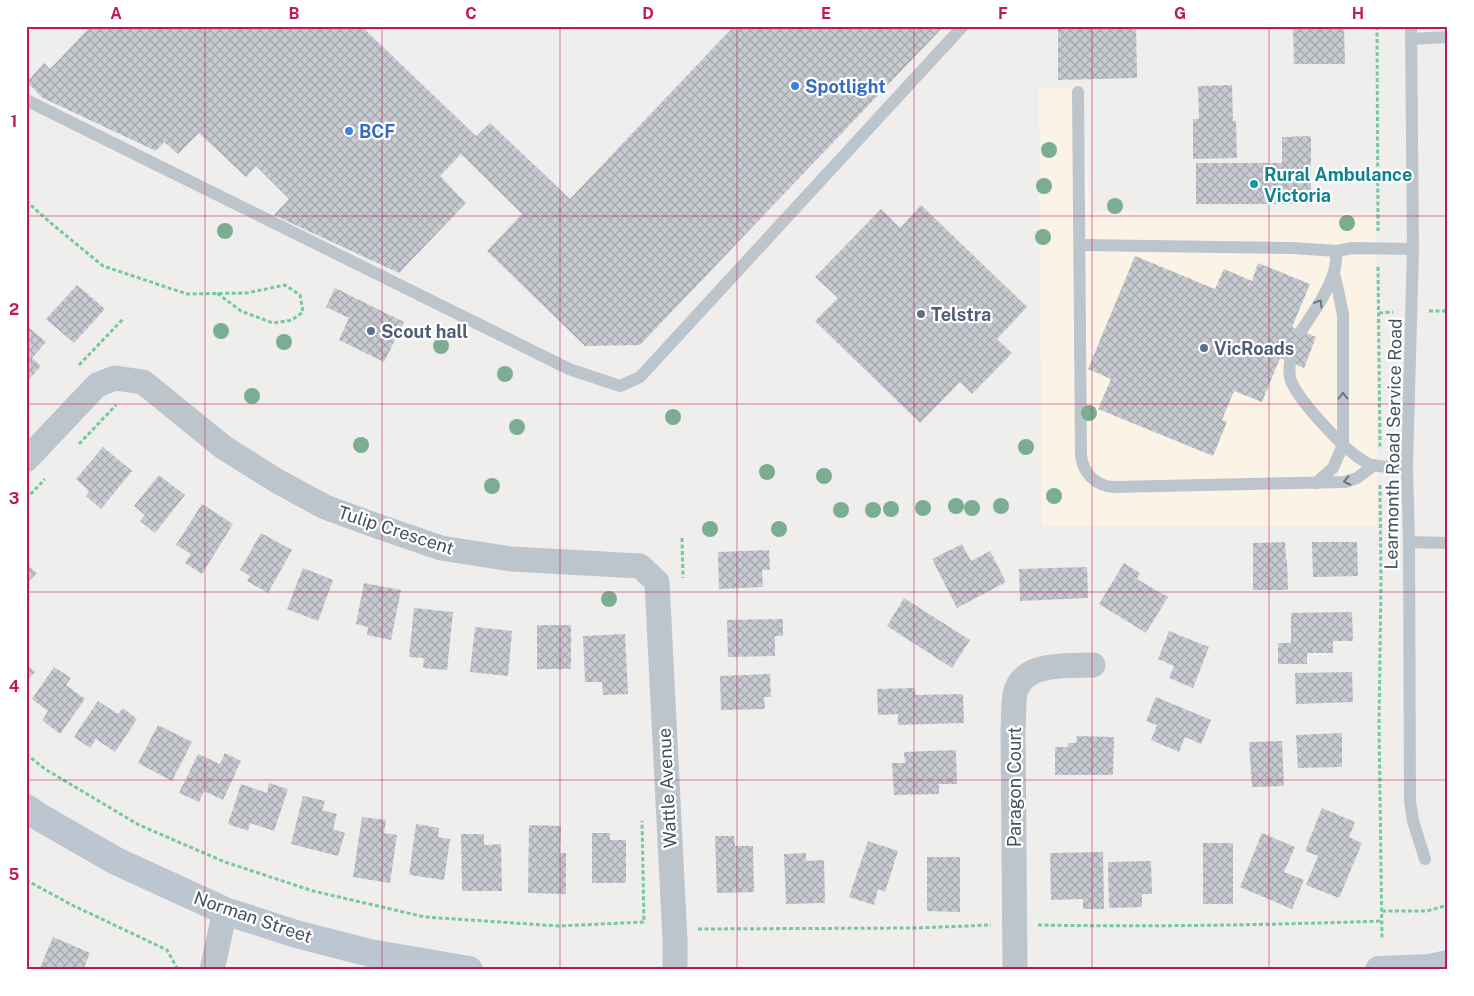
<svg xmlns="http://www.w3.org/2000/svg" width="1474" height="996" viewBox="0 0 1474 996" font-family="'Public Sans',sans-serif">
	<defs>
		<pattern id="building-cross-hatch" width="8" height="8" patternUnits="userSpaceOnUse" patternTransform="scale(1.25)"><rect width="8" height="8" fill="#c7cad0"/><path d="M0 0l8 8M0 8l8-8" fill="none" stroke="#a3a6ac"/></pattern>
	</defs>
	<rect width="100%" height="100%" fill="#f0eded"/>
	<polygon fill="#fbf4e6" points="1078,87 1091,211 1376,213 1377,526 1042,526 1039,88"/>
	<g fill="url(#building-cross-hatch)">
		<polygon points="91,26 361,26 476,136 490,123 570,199 734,26 944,26 640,345 585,346 487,251 522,214 461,154 440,176 466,203 399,273 274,215 289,199 256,166 246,177 199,133 178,154 164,142 156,151 43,98 27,82 44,63 50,69"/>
		<polygon points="1058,26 1136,26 1137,78 1058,80"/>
		<polygon points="1293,26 1344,26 1345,64 1294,64"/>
		<polygon points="1232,85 1233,121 1236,121 1237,158 1193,159 1193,119 1199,119 1198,86"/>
		<polygon points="1311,136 1311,204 1196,204 1196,163 1282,163 1282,137"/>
		<polygon points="921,205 1027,307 997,339 1012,353 972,394 960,382 920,423 815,321 838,298 815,277 881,209 900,228"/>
		<polygon points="1135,256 1215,289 1224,269 1252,281 1258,263 1310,284 1292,327 1316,337 1304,368 1280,358 1262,402 1234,391 1222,420 1227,422 1213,456 1098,409 1111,379 1088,369"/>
		<polygon points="77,285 105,309 74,343 46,319"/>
		<polygon points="335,288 404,322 384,362 339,340 349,318 326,307"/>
		<polygon points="26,325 46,342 32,358 41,366 26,383"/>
		<polygon points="103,447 132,471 101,509 86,496 89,491 76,479"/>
		<polygon points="159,475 185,495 155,533 140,521 145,515 134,506"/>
		<polygon points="202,504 233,524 202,574 185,563 191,554 176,545"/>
		<polygon points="261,533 292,550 268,593 247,581 250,576 240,570"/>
		<polygon points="1285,542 1286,560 1287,560 1288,590 1253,590 1253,543"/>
		<polygon points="1312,542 1357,542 1358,576 1313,577"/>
		<polygon points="962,544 971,561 990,551 1006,582 957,608 932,559"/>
		<polygon points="769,550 770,570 762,570 763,587 719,589 718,552"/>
		<polygon points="1124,563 1140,573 1137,579 1168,597 1146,633 1099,604"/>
		<polygon points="26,564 37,573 26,584"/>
		<polygon points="1087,567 1088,598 1020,601 1019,569"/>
		<polygon points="303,568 333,580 318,621 287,609"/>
		<polygon points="364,583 401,590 391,640 367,635 368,627 356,624"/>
		<polygon points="904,598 970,640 952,668 887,626"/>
		<polygon points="414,608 453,612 447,670 423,668 424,658 409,657"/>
		<polygon points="1352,612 1353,641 1333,641 1333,653 1307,653 1307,664 1278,664 1278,643 1291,643 1291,613"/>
		<polygon points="783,619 783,636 775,636 775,656 728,657 727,620"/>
		<rect x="537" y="625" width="34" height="44"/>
		<polygon points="475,627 512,631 508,676 470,672"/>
		<polygon points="1169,631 1209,647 1193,688 1169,678 1174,666 1158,659"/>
		<polygon points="625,634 628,694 603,695 602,682 585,682 583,636"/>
		<polygon points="26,664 35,672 26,682"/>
		<polygon points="54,667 71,678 66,685 85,699 60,734 42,720 48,711 32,699"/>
		<polygon points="1352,672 1353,702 1296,704 1295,673"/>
		<polygon points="770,674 771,697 764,697 765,709 721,710 720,676"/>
		<polygon points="914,688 916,695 963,694 964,723 898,725 898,714 878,715 877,689"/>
		<polygon points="1156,697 1211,720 1201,744 1185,737 1179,752 1151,740 1157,725 1146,721"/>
		<polygon points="98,701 118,714 123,708 137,719 115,752 96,739 90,748 74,737"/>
		<polygon points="158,725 192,742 172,781 138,763"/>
		<polygon points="1342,733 1342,767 1298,768 1296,735"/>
		<polygon points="1077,736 1114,737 1113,775 1055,775 1055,747 1068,747 1068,743 1076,743"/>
		<polygon points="1282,741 1284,786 1252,787 1249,742"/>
		<polygon points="956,750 957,784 939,784 939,794 894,795 892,763 905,763 904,752"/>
		<polygon points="225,753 241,761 223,800 204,791 199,802 179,793 198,754 220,764"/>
		<polygon points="269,783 288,789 274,831 250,823 248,831 228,824 241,784 267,793"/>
		<polygon points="303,796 325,801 322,810 337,814 333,829 345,833 338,856 291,844"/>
		<polygon points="1322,808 1355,822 1349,837 1362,843 1339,898 1306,885 1318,856 1305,851"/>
		<polygon points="362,817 386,820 384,833 397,835 390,883 353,877"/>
		<polygon points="416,824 439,828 438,837 450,839 444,880 409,875"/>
		<polygon points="529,825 561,826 560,853 566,853 566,894 528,893"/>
		<polygon points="592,833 610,833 610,840 626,840 626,883 592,883"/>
		<polygon points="1262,833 1295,847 1284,872 1304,880 1292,909 1240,887"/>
		<polygon points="461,834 484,834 484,845 501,844 502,891 462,891"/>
		<polygon points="715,836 734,836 735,846 753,846 754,892 717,893"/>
		<polygon points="868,841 898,851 885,892 878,889 874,905 849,897"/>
		<rect x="1203" y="843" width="30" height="61"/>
		<polygon points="1103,852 1104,909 1083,909 1083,899 1051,900 1050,853"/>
		<polygon points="806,853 806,861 824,860 825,903 786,904 784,854"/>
		<polygon points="927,857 960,857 960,912 927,911"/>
		<polygon points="1151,861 1152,894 1142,894 1142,907 1109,908 1108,862"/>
		<polygon points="53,937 90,953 83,970 39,970"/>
	</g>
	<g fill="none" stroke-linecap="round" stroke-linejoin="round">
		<g stroke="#76c99f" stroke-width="3" stroke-dasharray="4 2.5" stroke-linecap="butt">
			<polyline points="1377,26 1378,231"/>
			<polyline points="26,201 52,224 103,266 187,294 247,293 285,285 300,295 303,312 292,320 273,323 241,311 217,293"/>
			<polyline points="1378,267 1380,448"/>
			<polyline points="1429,311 1448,311"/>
			<polyline points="1379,313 1393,312"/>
			<polyline points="79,365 124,318"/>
			<polyline points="79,444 116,405"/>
			<polyline points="1380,485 1381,583 1379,724 1382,939"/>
			<polyline points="26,499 45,479"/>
			<polyline points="682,538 683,578"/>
			<polyline points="26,754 45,769 139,825 225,862 313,891 425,917 559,926 644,922 642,821"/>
			<polyline points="26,880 72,905 167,950 177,968 176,970"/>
			<polyline points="1382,911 1427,911 1448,905"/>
			<path d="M1038 925C1152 927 1267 925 1382 921"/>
			<polyline points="698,929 914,928 991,925"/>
		</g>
		<g stroke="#bcc5cc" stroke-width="12">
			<polyline points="1411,26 1413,249 1407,466 1409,542 1410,801 1413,821 1425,859"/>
			<polyline points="1411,39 1448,37"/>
			<path d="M1078 92 1081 455C1083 473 1095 486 1114 487L1345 482 1357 478 1374 465"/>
			<polyline points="26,100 569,369 620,386 640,377 963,26"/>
			<polyline points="1080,245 1292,248 1337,251 1352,248 1413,249"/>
			<path d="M1301 331C1313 313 1326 295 1333 275 1336 267 1336 259 1337 251"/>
			<path d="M1290 362C1289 369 1289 375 1291 381 1300 402 1350 458 1372 465 1382 468 1396 466 1407 466"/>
			<polyline points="1316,483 1333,468 1343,445 1343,315 1338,290 1334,273"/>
			<polyline points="1409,542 1448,543"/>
		</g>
		<g stroke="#bcc5cc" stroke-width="25">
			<polyline points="26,460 97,385 115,378 143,382 223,447 277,481 325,507 377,526 441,548 511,559 640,566 657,582 675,940 675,970"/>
			<polyline points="212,970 225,911"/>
			<path d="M1015 970 1013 729C1014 718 1013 705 1015 694 1022 661 1068 666 1093 665"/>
		</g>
		<g stroke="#bbc6d1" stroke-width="28">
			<polyline points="26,808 41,818 116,861 225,911 296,934 370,953 469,970"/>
			<polyline points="1379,970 1430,968 1448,964"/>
		</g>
	</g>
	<g fill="#7aad92">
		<circle cx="1049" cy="150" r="8"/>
		<circle cx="1044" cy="186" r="8"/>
		<circle cx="1115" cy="206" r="8"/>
		<circle cx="1347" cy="223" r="8"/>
		<circle cx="225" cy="231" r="8"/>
		<circle cx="1043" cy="237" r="8"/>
		<circle cx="221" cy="331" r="8"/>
		<circle cx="284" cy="342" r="8"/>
		<circle cx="441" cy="346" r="8"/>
		<circle cx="505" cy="374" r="8"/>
		<circle cx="252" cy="396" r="8"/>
		<circle cx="1089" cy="413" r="8"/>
		<circle cx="673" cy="417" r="8"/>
		<circle cx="517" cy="427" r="8"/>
		<circle cx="361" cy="445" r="8"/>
		<circle cx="1026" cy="447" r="8"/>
		<circle cx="767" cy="472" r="8"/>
		<circle cx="824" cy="476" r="8"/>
		<circle cx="492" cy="486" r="8"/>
		<circle cx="1054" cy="496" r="8"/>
		<circle cx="956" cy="506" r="8"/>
		<circle cx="1001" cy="506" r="8"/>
		<circle cx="923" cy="508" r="8"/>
		<circle cx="972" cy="508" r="8"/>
		<circle cx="891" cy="509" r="8"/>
		<circle cx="841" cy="510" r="8"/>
		<circle cx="873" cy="510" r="8"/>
		<circle cx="710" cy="529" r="8"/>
		<circle cx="779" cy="529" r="8"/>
		<circle cx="609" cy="599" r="8"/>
	</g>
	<defs><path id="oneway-chevron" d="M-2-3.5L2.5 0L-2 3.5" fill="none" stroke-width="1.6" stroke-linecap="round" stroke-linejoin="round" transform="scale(1.25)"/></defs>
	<g stroke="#69747c">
		<use href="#oneway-chevron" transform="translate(1319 303) rotate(-59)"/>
		<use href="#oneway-chevron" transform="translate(1343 396) rotate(-90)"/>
		<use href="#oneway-chevron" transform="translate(1347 481) rotate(168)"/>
	</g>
	<path fill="none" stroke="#c2185b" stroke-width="1" stroke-opacity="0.55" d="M205 26V970M382 26V970M560 26V970M737 26V970M914 26V970M1092 26V970M1269 26V970M26 216H1448M26 404H1448M26 592H1448M26 780H1448"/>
	<g fill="#3f7fe0" stroke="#fff" stroke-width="2">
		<circle cx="795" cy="86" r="5"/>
		<circle cx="349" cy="131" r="5"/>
	</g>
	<circle fill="#0f9aa8" stroke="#fff" stroke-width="2" cx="1254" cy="184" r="5"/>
	<g fill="#5c6f8a" stroke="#fff" stroke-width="2">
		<circle cx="921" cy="314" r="5"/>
		<circle cx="371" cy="331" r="5"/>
		<circle cx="1204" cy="348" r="5"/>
	</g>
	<g text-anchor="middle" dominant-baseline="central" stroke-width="4.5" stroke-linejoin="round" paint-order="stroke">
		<g font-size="18" font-weight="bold" fill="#366cbe" stroke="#fff" text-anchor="start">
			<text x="805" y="86">Spotlight</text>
			<text x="359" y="131">BCF</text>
		</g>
		<g font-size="18" font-weight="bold" fill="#0d838f" stroke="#fff" text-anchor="start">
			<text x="1264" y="174">Rural Ambulance<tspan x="1264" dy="21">Victoria</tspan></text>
		</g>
		<g font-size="18" font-weight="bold" fill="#4e5e75" stroke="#fff" text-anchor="start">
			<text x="931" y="314">Telstra</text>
			<text x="381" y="331">Scout hall</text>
			<text x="1214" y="348">VicRoads</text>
		</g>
		<g font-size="18" fill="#46515a" stroke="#fff">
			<text transform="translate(1393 444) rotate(-89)">Learmonth Road Service Road</text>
			<text transform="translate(396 530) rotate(18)">Tulip Crescent</text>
			<text transform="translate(1014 787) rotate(-90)">Paragon Court</text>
			<text transform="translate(667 788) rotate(-93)">Wattle Avenue</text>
			<text transform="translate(253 917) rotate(19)">Norman Street</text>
		</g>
	</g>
	<rect width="1474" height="996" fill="none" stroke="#ffffff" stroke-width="55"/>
	<rect x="28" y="28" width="1418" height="940" fill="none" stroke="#c2185b" stroke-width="2"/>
	<g font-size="16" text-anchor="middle" font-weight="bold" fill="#c2185b">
		<text x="116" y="19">A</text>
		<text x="294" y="19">B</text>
		<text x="471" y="19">C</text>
		<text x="648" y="19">D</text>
		<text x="826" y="19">E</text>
		<text x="1003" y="19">F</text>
		<text x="1180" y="19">G</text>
		<text x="1358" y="19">H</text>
		<text x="14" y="127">1</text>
		<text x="14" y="315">2</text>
		<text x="14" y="504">3</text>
		<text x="14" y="692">4</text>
		<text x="14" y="880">5</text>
	</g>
</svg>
